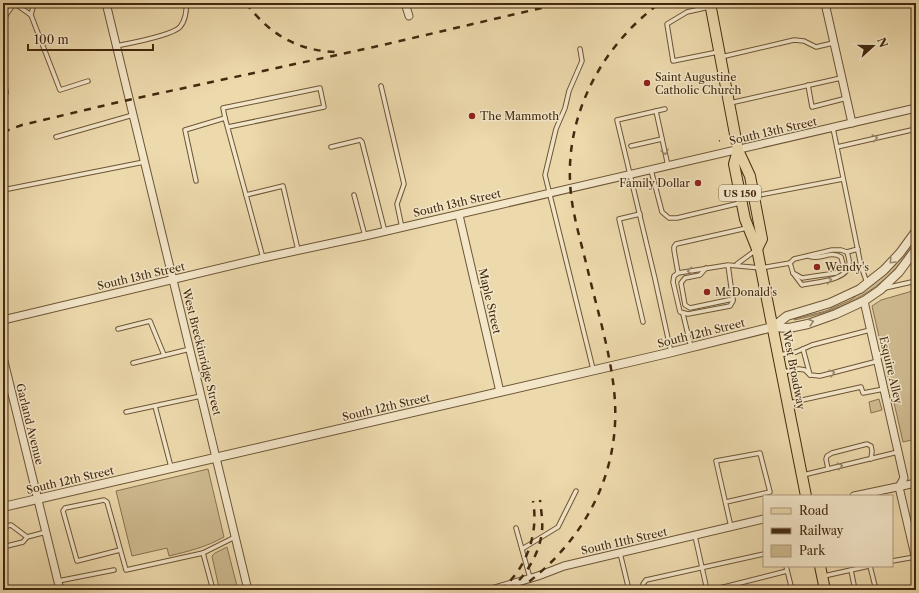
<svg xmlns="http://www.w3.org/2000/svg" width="919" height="593" viewBox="0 0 919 593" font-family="'Libre Caslon Text',serif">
	<rect width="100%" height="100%" fill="#ecd9ac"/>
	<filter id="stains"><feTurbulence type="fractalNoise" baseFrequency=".005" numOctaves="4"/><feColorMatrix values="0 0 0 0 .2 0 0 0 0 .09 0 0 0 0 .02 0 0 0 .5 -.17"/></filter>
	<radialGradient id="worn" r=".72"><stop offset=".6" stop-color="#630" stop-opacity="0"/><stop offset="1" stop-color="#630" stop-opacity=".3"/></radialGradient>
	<g fill="#cfbb91" stroke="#897250">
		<path d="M916 235C916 245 910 250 904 258 878 294 836 312 794 320V319L826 311 851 300 863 290Z"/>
		<polygon points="916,290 916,439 903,442 872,306 881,300"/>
		<polygon points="879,399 882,410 871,413 869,402"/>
		<path d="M208 469 224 537C206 547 190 551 169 556L167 548 132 556 116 491Z"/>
		<polygon points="227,547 238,590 220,590 219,588 212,556 215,553"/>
	</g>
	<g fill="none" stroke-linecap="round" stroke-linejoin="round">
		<g stroke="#6d5536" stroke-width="5.5">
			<g id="service">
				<polyline points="14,3 31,15 34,3"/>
				<polyline points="709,7 687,12 667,24 673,61 718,52"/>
				<polyline points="31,15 60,90 88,81"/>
				<polyline points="3,26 6,15 14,4"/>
				<path d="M116 46C131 43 171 36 180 27 185 21 187 11 186 3"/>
				<polyline points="580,49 582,61 569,91 565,108 556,129 545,175 593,369"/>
				<polyline points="721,57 794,40 804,41 816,47 833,43"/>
				<polyline points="3,66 6,93 3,96"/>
				<polyline points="808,85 812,107 847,98"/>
				<polyline points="381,86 404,184 397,204 402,228"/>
				<polyline points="730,103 841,78"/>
				<polyline points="665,109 617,120 655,279 671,352"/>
				<polyline points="656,111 668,166"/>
				<polyline points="228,127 324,107 320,88 223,108 225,118 246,195"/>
				<polyline points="833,128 861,266 867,283"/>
				<polyline points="56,137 133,115"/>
				<polyline points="631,146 662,139"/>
				<polyline points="331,147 360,140 362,142 385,232"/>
				<polyline points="837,147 916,129"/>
				<polyline points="651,170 662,212 669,218 677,218 740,203"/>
				<polyline points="196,181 185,130 225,118"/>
				<polyline points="3,190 144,162"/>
				<polyline points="354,195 365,236"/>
				<polyline points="754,196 843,179"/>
				<polyline points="640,214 619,219 643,322"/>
				<polyline points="263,258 246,195 283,186 298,250"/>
				<path d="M790 263 793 273 802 285C815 282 848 281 849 264 850 261 848 256 847 252"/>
				<polyline points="737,264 756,250"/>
				<polyline points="728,265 733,301 730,306 688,314 680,312 673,282 674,276 678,273 728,265 761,268 790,263 794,259 832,250 841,250 847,252 858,249"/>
				<polyline points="706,268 700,275 685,278 681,283 685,305 690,308 733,299"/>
				<polyline points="678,273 674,250 674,247 676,244 747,228"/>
				<path d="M793 273 802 278 836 273 840 270 843 264 841 257C830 250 819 261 808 256"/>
				<polyline points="885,288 916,281"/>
				<polyline points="683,314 691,347"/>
				<polyline points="118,329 150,321 164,355"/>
				<polyline points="803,349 810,375"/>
				<polyline points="779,355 796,352 812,345 870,330"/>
				<polyline points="133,363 190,349"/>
				<polyline points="783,372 799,369 805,370 810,375 820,376 878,361"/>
				<polyline points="789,403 861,387 863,393 884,389"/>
				<polyline points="155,406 171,467"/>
				<polyline points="126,412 201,396"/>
				<polyline points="828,469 826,459 827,456 832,453 867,444 871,446 872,451 871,459"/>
				<polyline points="803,475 898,452"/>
				<polyline points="726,502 770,492 760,453 716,461 731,527"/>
				<polyline points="3,527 11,525 27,537 46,532"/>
				<polyline points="516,528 530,578"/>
				<polyline points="695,536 707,590"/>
				<polyline points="3,547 23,542 27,537"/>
				<polyline points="522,549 558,527 576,491"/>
				<polyline points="120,550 77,561 63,511 65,508 104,500 107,502 126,570 203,553 235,537"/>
				<polyline points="203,553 213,590"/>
				<polyline points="620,553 629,590"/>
				<polyline points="892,561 915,557"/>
				<polyline points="786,566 792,590"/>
				<polyline points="870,566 876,590"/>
				<polyline points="851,570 855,590"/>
				<polyline points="824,576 869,566"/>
				<polyline points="58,581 114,570"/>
				<polyline points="644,590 643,584 646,580 764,554"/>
				<polyline points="712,590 787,571"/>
			</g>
		</g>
		<g stroke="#6d5536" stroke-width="9">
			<g id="minor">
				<polyline points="106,3 248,590"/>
				<polyline points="405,3 409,16"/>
				<polyline points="825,3 852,123"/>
				<polyline points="459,215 500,392"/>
				<polyline points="864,301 904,478 899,487 916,560"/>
				<polyline points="3,320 263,258 365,236 916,108"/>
				<polyline points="3,357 60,590"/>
				<polyline points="854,496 916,483"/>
				<polyline points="491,590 538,576 564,566 764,519"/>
			</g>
		</g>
		<g stroke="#6d5536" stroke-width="10">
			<g id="tertiary">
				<polyline points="773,327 787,316 830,303 860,289 884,270 900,253 916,231"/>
				<polyline points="3,507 664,354 773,327 789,328 808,324 836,314 864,301 880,290 899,272 916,249"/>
			</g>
		</g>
		<g stroke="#43290e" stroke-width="12">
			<g id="primary">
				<polyline points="710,3 738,150 750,176 762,239 757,249"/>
				<polyline points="738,150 734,164 745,219 757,249 806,496"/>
				<polyline points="820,566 825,590"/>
			</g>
		</g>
		<polyline stroke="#43290e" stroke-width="1.5" stroke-dasharray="1 2" stroke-linecap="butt" points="719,141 721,140"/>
		<use href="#service" stroke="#f3e6c9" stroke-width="3.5"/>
		<use href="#minor" stroke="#f3e6c9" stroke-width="7"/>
		<use href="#tertiary" stroke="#f3e6c9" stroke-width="8"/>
		<use href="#primary" stroke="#ecd9ac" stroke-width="10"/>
		<g stroke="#43290e" stroke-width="2.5" stroke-dasharray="7 7" stroke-linecap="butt">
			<path d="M246 3C270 35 299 52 340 52"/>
			<polyline points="3,132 22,125 119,102 374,47 563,3"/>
			<path d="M500 590C526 570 539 534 533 501"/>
			<path d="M509 590C526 576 540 553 542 531 543 521 541 510 540 500"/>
			<path d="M518 590C584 543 623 472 614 390 610 351 597 309 588 271 581 241 571 211 570 181 567 110 604 44 660 3"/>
		</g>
	</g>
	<defs><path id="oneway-chevron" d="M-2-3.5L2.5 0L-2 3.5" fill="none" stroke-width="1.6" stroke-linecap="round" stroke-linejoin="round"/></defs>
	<g stroke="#9b886c">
		<use href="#oneway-chevron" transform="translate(875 138) rotate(-13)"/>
		<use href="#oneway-chevron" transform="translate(665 152) rotate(78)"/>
		<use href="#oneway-chevron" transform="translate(892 261) rotate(134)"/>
		<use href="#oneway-chevron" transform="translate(690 271) rotate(171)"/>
		<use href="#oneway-chevron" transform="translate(829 280) rotate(-11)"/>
		<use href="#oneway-chevron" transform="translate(811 322) rotate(-17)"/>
		<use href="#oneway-chevron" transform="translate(832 373) rotate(-15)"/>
		<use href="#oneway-chevron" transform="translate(840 466) rotate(-13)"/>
	</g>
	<g fill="#8f2418" stroke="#f3e6c9" stroke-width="1.5">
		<circle cx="647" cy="83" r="4"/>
		<circle cx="472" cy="116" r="4"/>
		<circle cx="698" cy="183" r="4"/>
		<circle cx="817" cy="267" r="4"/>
		<circle cx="707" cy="292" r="4"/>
	</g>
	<g text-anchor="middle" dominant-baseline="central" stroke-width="3" stroke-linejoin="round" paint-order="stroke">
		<rect fill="#f3e6c9" stroke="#786246" stroke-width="1" x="719" y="185" width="42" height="16" rx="3"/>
		<g font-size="10" font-weight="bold" fill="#43290e">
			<text x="740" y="193">US 150</text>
		</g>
		<g font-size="11" fill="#43290e" stroke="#f3e6c9" text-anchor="start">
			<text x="655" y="77">Saint Augustine<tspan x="655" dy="13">Catholic Church</tspan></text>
			<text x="480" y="116">The Mammoth</text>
			<text x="690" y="183" text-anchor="end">Family Dollar</text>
			<text x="825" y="267">Wendy's</text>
			<text x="715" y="292">McDonald's</text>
		</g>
		<g font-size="11" fill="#43290e" stroke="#f3e6c9">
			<text transform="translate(773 131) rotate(-13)">South 13th Street</text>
			<text transform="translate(457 203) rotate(-13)">South 13th Street</text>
			<text transform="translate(141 276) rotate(-13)">South 13th Street</text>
			<text transform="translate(490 301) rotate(77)">Maple Street</text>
			<text transform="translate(701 333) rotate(-14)">South 12th Street</text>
			<text transform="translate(202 352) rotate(76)">West Breckinridge Street</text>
			<text transform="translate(794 370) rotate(79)">West Broadway</text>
			<text transform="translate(891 370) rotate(77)">Esquire Alley</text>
			<text transform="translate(386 407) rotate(-13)">South 12th Street</text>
			<text transform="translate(30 424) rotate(76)">Garland Avenue</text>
			<text transform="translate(70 480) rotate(-13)">South 12th Street</text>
			<text transform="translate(624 541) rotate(-13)">South 11th Street</text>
		</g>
	</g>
	<rect width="919" height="593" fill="none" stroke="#ecd9ac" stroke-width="16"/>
	<rect x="4" y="4" width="911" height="585" fill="none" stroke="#43290e" stroke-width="2"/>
	<rect x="8" y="8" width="903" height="577" fill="none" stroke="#43290e"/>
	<rect x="763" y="495" width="130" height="72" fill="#f3e6c9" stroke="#ad9a7e"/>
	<rect x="771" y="508" width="20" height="6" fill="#ecd9ac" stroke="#ad9a7e"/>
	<text x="799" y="515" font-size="12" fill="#43290e">Road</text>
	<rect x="771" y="528" width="20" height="6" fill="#43290e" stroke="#ad9a7e"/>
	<text x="799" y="535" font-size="12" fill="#43290e">Railway</text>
	<rect x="771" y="545" width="20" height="12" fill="#cfbb91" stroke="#ad9a7e"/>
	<text x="799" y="555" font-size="12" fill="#43290e">Park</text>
	<g transform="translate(873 46) rotate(69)" stroke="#f3e6c9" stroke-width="3" paint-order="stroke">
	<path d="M0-3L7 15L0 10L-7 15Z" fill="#43290e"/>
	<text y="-6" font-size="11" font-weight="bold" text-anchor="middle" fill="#43290e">N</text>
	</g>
	<path d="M28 44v6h125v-6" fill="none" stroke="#43290e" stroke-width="2"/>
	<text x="34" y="44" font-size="12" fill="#43290e" stroke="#f3e6c9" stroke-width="3" paint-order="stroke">100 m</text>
	<rect width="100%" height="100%" filter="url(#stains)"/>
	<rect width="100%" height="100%" fill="url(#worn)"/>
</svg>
